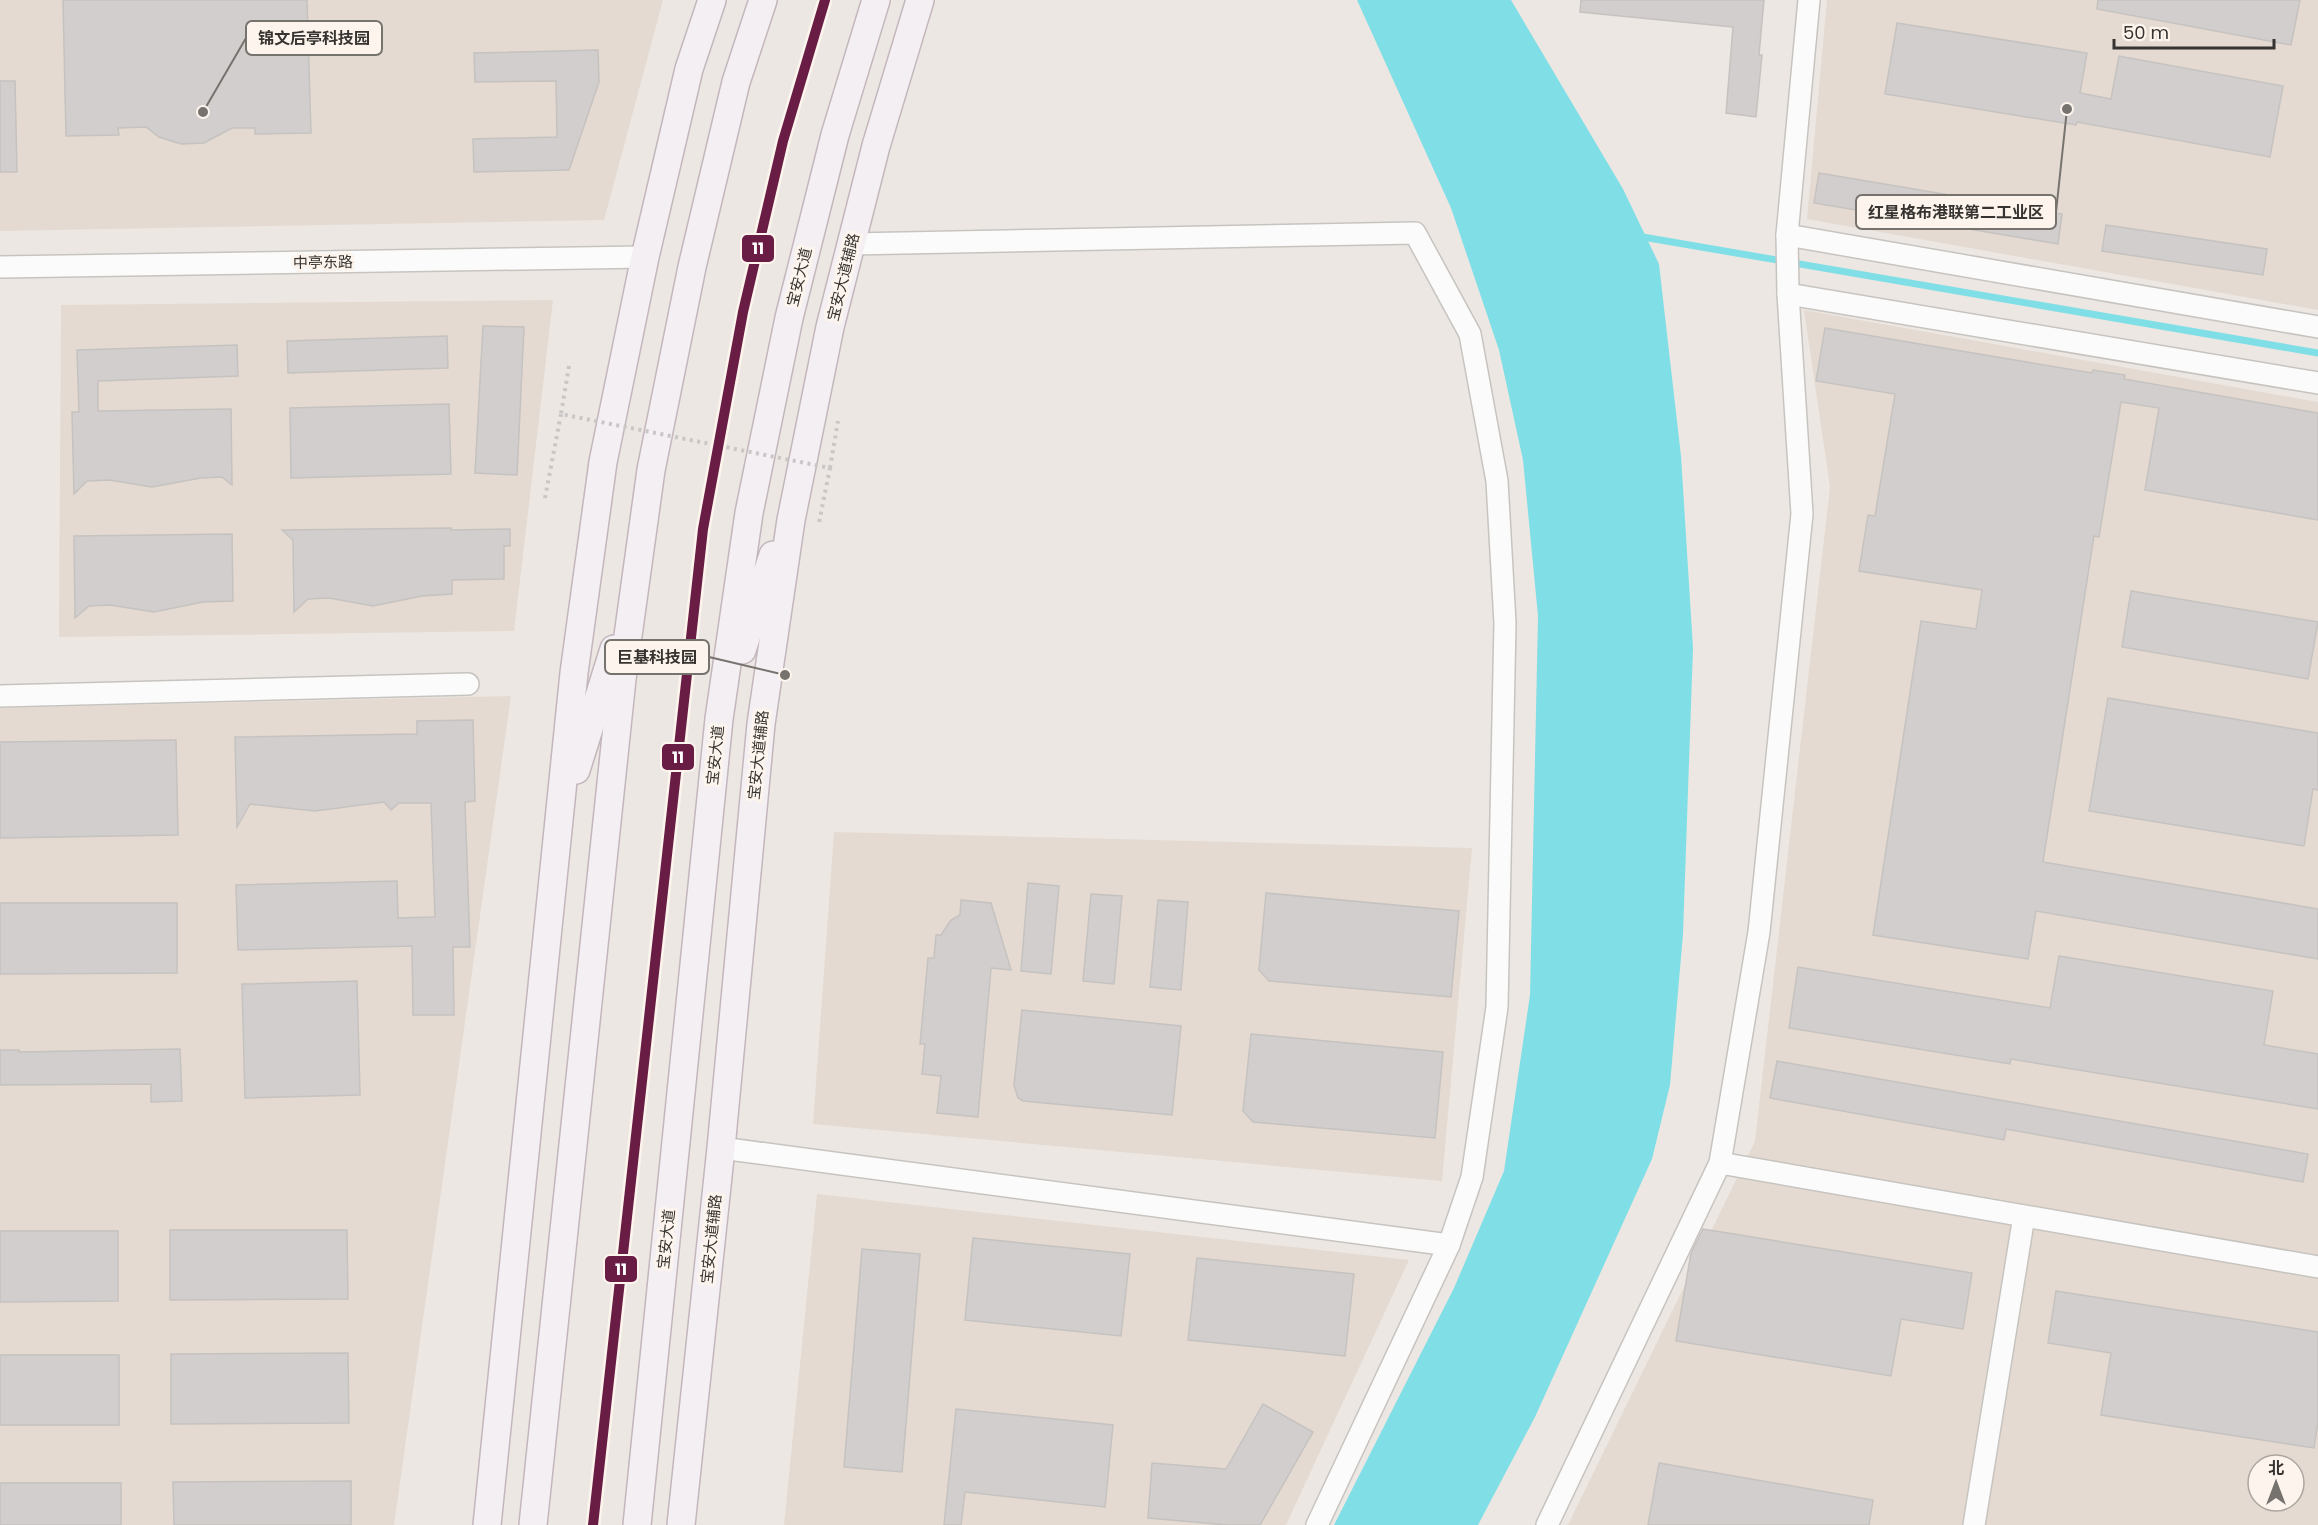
<svg xmlns="http://www.w3.org/2000/svg" width="2318" height="1525" viewBox="0 0 2318 1525" font-family="Poppins,'Noto Sans SC',sans-serif">
	<rect width="100%" height="100%" fill="#ece7e2"/>
	<g fill="#e4dad1" fill-rule="evenodd">
		<polygon points="0,0 663,0 604,220 0,231"/>
		<polygon points="1827,0 2318,0 2318,310 1807,219"/>
		<polygon points="553,300 514,631 59,637 61,305"/>
		<path d="M1804 310 2318 402V1525H1568L1755 1141 1830 487ZM2258 1465H2294V1501H2258Z"/>
		<polygon points="511,696 394,1525 0,1525 0,708"/>
		<polygon points="834,832 1472,848 1442,1181 813,1124"/>
		<polygon points="817,1194 1409,1260 1286,1525 784,1525"/>
	</g>
	<polygon fill="#80dfe6" points="1357,0 1511,0 1623,189 1659,264 1681,456 1693,648 1683,934 1670,1085 1652,1159 1535,1417 1478,1525 1334,1525 1454,1288 1504,1171 1530,995 1538,616 1523,460 1499,350 1451,208"/>
	<g fill="none" stroke-linecap="round" stroke-linejoin="round">
		<polyline stroke="#80dfe6" stroke-width="7" points="1637,236 2318,353"/>
	</g>
	<g fill="#d2cecd" stroke="#c5c2c0" stroke-width="1.5">
		<polygon points="63,0 307,0 311,133 255,134 255,128 232,128 204,143 181,144 159,137 146,127 118,128 119,135 66,136"/>
		<polygon points="1581,0 1764,0 1759,55 1762,55 1756,117 1726,113 1733,27 1580,12"/>
		<polygon points="2098,0 2300,0 2291,45 2097,9"/>
		<polygon points="1897,23 2087,53 2080,93 2111,99 2119,56 2283,86 2270,157 2077,122 2076,125 1885,94"/>
		<polygon points="598,50 599,82 569,170 474,172 473,139 557,137 556,81 475,82 474,53"/>
		<polygon points="0,81 15,81 17,172 0,172"/>
		<polygon points="1819,173 2062,214 2058,244 1814,203"/>
		<polygon points="2106,225 2267,249 2263,275 2102,251"/>
		<polygon points="483,326 524,327 517,475 475,473"/>
		<polygon points="1825,328 2092,373 2093,370 2125,375 2124,379 2318,413 2318,520 2145,490 2159,408 2121,402 2099,537 2094,536 2043,862 2318,909 2318,959 2036,911 2028,959 1873,935 1921,621 1976,629 1982,590 1859,571 1868,515 1875,516 1895,394 1816,381"/>
		<polygon points="447,336 448,368 288,373 287,341"/>
		<polygon points="237,345 238,376 98,381 98,411 231,409 232,485 222,477 201,478 152,487 109,480 87,481 74,494 72,412 79,412 77,350"/>
		<polygon points="449,404 451,474 291,478 290,408"/>
		<polygon points="451,528 451,530 510,529 510,546 504,546 504,579 452,580 452,594 422,596 373,606 329,598 308,599 294,612 293,540 282,530"/>
		<polygon points="232,534 233,601 203,602 154,612 110,605 89,606 75,618 74,536"/>
		<polygon points="2131,591 2318,622 2308,679 2122,647"/>
		<polygon points="2108,698 2318,733 2318,790 2313,789 2304,846 2089,811"/>
		<polygon points="473,720 475,801 465,802 470,947 453,947 454,1015 413,1015 412,946 238,950 236,885 397,881 398,918 435,917 431,803 399,803 391,810 384,802 315,811 250,804 237,827 235,737 417,734 417,721"/>
		<polygon points="176,740 178,835 0,838 0,742"/>
		<polygon points="1028,883 1059,886 1051,974 1021,971"/>
		<polygon points="1266,893 1459,911 1451,997 1269,981 1259,970"/>
		<polygon points="1091,894 1122,896 1114,984 1083,981"/>
		<polygon points="961,900 991,903 1011,970 991,968 978,1117 937,1113 941,1076 922,1074 925,1044 920,1044 928,958 934,958 936,935 941,935 951,920 960,915"/>
		<polygon points="1158,900 1188,902 1181,990 1150,987"/>
		<polygon points="0,903 177,903 177,973 0,974"/>
		<polygon points="2059,956 2273,991 2264,1045 2318,1054 2318,1109 2011,1059 2010,1064 1789,1028 1798,967 2050,1008"/>
		<polygon points="357,981 360,1095 245,1098 242,984"/>
		<polygon points="1022,1010 1181,1026 1172,1115 1023,1101 1018,1098 1014,1085"/>
		<polygon points="1251,1034 1443,1052 1435,1138 1253,1122 1243,1111"/>
		<polygon points="180,1049 182,1101 151,1102 151,1084 0,1085 0,1050 19,1050 19,1052"/>
		<polygon points="1777,1061 2308,1154 2303,1182 2006,1129 2004,1140 1770,1098"/>
		<polygon points="1703,1229 1972,1273 1963,1329 1901,1319 1891,1376 1676,1341 1691,1253"/>
		<polygon points="170,1230 347,1230 348,1299 170,1300"/>
		<polygon points="0,1231 118,1231 118,1301 0,1302"/>
		<polygon points="973,1238 1130,1254 1121,1336 965,1320"/>
		<polygon points="862,1249 920,1254 902,1472 844,1467"/>
		<polygon points="1197,1258 1354,1274 1345,1356 1188,1340"/>
		<polygon points="2056,1291 2318,1332 2318,1422 2314,1448 2101,1415 2111,1353 2048,1343"/>
		<polygon points="348,1353 349,1423 171,1424 171,1354"/>
		<rect x="0" y="1355" width="119" height="70"/>
		<polygon points="1263,1404 1313,1432 1260,1525 1227,1525 1148,1518 1152,1463 1226,1469"/>
		<polygon points="956,1409 1113,1425 1105,1507 965,1492 961,1525 944,1525"/>
		<polygon points="1659,1463 1873,1500 1869,1525 1648,1525"/>
		<polygon points="351,1481 351,1525 174,1525 173,1482"/>
		<rect x="0" y="1483" width="121" height="42"/>
	</g>
	<g fill="none" stroke-linecap="round" stroke-linejoin="round">
		<g stroke="#c7c4c0" stroke-width="24">
			<g id="minor">
				<polyline points="1787,235 2318,327"/>
				<polyline points="851,244 1415,233 1470,334 1497,481 1505,623 1497,1007 1472,1177 1449,1245 1317,1525"/>
				<polyline points="0,267 645,257"/>
				<polyline points="1788,294 2318,383"/>
				<polyline points="0,696 468,684"/>
				<polyline points="721,1148 1449,1245"/>
				<polyline points="1720,1163 2318,1267"/>
				<polyline points="1547,1525 1720,1163 1759,932 1802,514 1788,294 1787,235 1809,0"/>
				<polyline points="1974,1525 2024,1216"/>
			</g>
		</g>
		<g stroke="#c3b6bc" stroke-width="30">
			<g id="major">
				<polyline points="742,650 773,555"/>
				<polyline points="576,770 614,649"/>
				<polyline points="487,1525 574,673 603,462 645,257 689,69 712,0"/>
				<polyline points="533,1525 622,679 651,470 692,267 736,82 763,0"/>
				<polyline points="637,1525 719,719 749,513 789,318 835,135 876,0"/>
				<polyline points="681,1525 721,1148 761,724 791,520 830,327 876,146 920,0"/>
			</g>
		</g>
		<g stroke="#c9c7c6" stroke-width="4" stroke-dasharray="3 4.5" stroke-linecap="butt">
			<polyline points="830,468 838,421"/>
			<polyline points="545,498 561,414"/>
		</g>
		<use href="#minor" stroke="#fcfbfb" stroke-width="21"/>
		<use href="#major" stroke="#f4eff2" stroke-width="27"/>
		<polyline stroke="#c9c7c6" stroke-width="4" stroke-dasharray="3 4.5" stroke-linecap="butt" points="569,366 561,414 830,468 819,523"/>
		<g stroke="#fdf5ed" stroke-width="15">
			<polyline id="metro-1" points="593,1525 703,529 743,312 783,141 825,0"/>
		</g>
		<use href="#metro-1" stroke="#6a1d44" stroke-width="10"/>
	</g>
	<g text-anchor="middle" dominant-baseline="central" stroke-width="6" stroke-linejoin="round" paint-order="stroke">
		<g font-size="15" fill="#363330" stroke="#fdf5ed">
			<text transform="translate(323 262) rotate(-1)">中亭东路</text>
			<text transform="translate(799 277) rotate(-76)">宝安大道</text>
			<text transform="translate(843 277) rotate(-76)">宝安大道辅路</text>
			<text transform="translate(715 755) rotate(-84)">宝安大道</text>
			<text transform="translate(758 755) rotate(-84)">宝安大道辅路</text>
			<text transform="translate(666 1239) rotate(-84)">宝安大道</text>
			<text transform="translate(711 1239) rotate(-84)">宝安大道辅路</text>
		</g>
	</g>
	<path fill="none" stroke="#76726e" stroke-width="2" d="M203 112L246 38M2067 109L2056 212M785 675L709 657"/>
	<g fill="#76726e" stroke="#fdf5ed" stroke-width="2">
		<circle cx="203" cy="112" r="6"/>
		<circle cx="2067" cy="109" r="6"/>
		<circle cx="785" cy="675" r="6"/>
	</g>
	<g fill="#fdf5ed" stroke="#76726e" stroke-width="2">
		<rect x="246" y="21" width="136" height="34" rx="6"/>
		<rect x="1856" y="195" width="200" height="34" rx="6"/>
		<rect x="605" y="640" width="104" height="34" rx="6"/>
	</g>
	<g font-size="16" text-anchor="middle" font-weight="bold" fill="#363330">
		<text x="314" y="44">锦文后亭科技园</text>
		<text x="1956" y="218">红星格布港联第二工业区</text>
		<text x="657" y="663">巨基科技园</text>
	</g>
	<g stroke="#fdf5ed" stroke-width="2">
		<rect x="741" y="234" width="34" height="29" rx="6" fill="#6a1d44"/>
		<rect x="661" y="743" width="34" height="28" rx="6" fill="#6a1d44"/>
		<rect x="604" y="1255" width="34" height="28" rx="6" fill="#6a1d44"/>
	</g>
	<g font-size="16" text-anchor="middle" font-weight="bold" fill="#fff">
		<text x="758" y="254">11</text>
		<text x="678" y="763">11</text>
		<text x="621" y="1275">11</text>
	</g>
	<g transform="translate(2276 1483)"><circle r="28" fill="#fdf5ed" stroke="#ada7a1" stroke-width="1.5"/>
	<path d="M0-4.5L10 22L0 15L-10 22Z" fill="#76726e"/>
	<text y="-9" font-size="16" font-weight="bold" text-anchor="middle" fill="#363330">北</text>
	</g>
	<path d="M2114 39v9h160v-9" fill="none" stroke="#363330" stroke-width="3"/>
	<text x="2123" y="39" font-size="18" fill="#363330" stroke="#fdf5ed" stroke-width="4.5" paint-order="stroke">50 m</text>
</svg>
